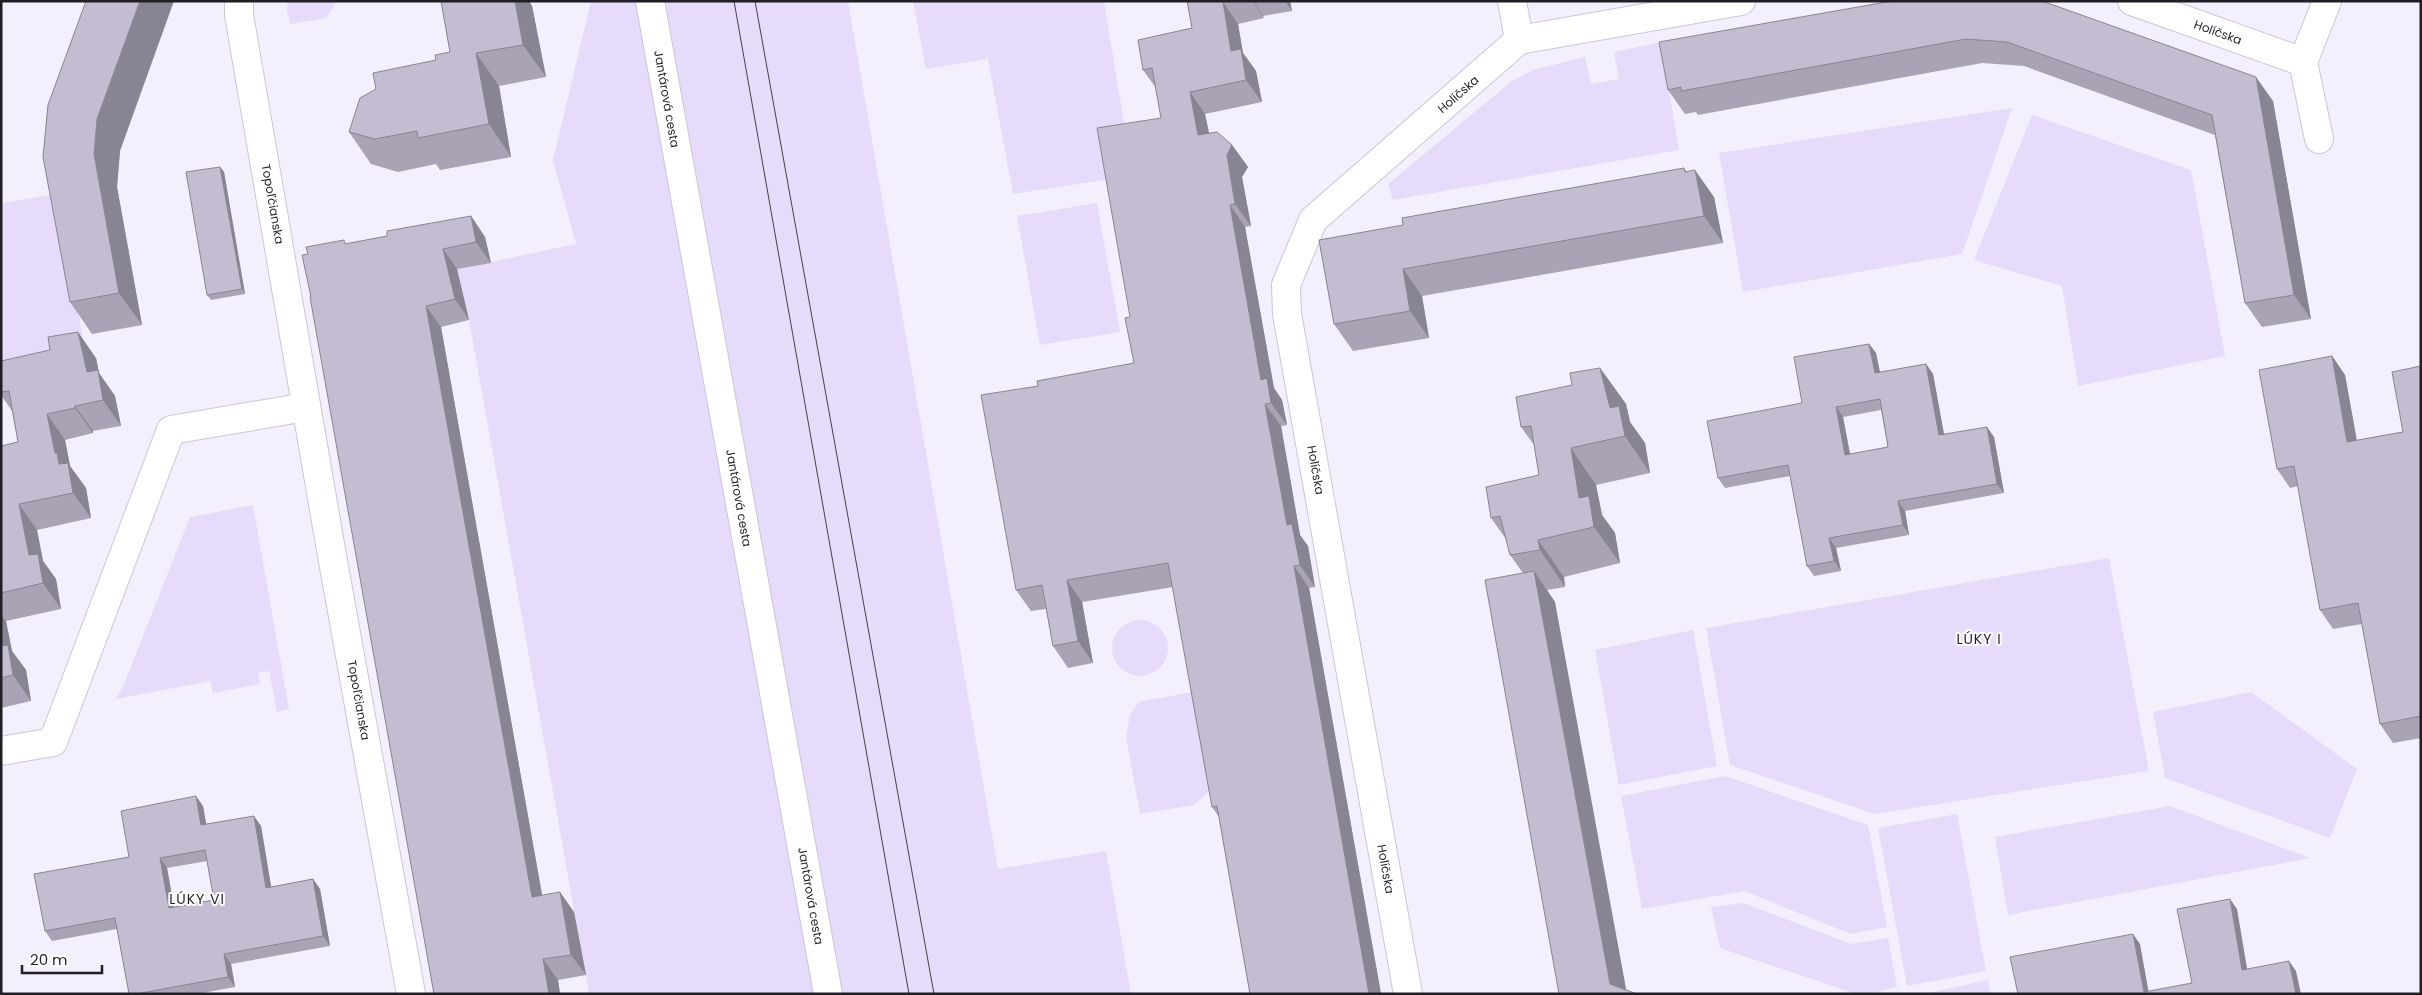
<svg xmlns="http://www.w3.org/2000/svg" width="2422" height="995" viewBox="0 0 2422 995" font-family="Poppins,sans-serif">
	<rect width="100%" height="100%" fill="#f4effc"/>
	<g fill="#e7dbfb">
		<polygon points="288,1 337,1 326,18 290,24 287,10"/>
		<polygon points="591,1 639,1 816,994 589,994 469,320 457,269 576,244 553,160"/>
		<polygon points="665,1 848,1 998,869 1106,851 1131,994 842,994"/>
		<polygon points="913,1 1104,1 1128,147 1117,178 1013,194 988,59 926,69"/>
		<polygon points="1661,42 1679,150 1393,200 1388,184 1512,81 1533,70 1585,57 1591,84 1619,79 1614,52"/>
		<polygon points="2012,108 1962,254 1743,292 1719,153"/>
		<polygon points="2032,115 2191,170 2225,356 2078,386 2062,286 1974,260"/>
		<polygon points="58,194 85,350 1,365 1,203"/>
		<polygon points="1097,203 1120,332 1040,345 1017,216"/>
		<polygon points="253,505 289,709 277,712 269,671 258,673 260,684 213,693 210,681 116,699 124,684 190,517"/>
		<polygon points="2109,558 2149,771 1875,814 1730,765 1706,628"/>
		<circle cx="1140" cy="648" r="28"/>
		<polygon points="1693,630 1717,766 1619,785 1595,650"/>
		<polygon points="1203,690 1219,782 1194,805 1140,814 1126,737 1130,715 1139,702"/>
		<polygon points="2251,692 2357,769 2330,838 2165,778 2153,712"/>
		<polygon points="1725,776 1868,825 1887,927 1851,934 1744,891 1642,909 1621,796"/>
		<polygon points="2170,806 2310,858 2008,915 1995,837"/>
		<polygon points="1957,814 1986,971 1907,986 1878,828"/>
		<polygon points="1744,903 1851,944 1888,938 1897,987 1867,994 1856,994 1720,948 1711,907"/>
		<polygon points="1988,980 1991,994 1924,994"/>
	</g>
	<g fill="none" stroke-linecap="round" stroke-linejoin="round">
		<g stroke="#ccc4d9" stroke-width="30">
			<g id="street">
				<polyline points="239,1 239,15 331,550 411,994"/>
				<polyline points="1512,1 1519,40"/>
				<polyline points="2132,1 2303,62"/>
				<polyline points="2319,139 2303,62 2327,1"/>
				<polyline points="1,751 53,742 171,430 306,407"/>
				<polyline points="1408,994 1287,314 1286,285 1313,220 1519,40 1741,1"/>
			</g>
		</g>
		<g stroke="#ccc4d9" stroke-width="30">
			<polyline id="secondary" points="650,1 828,994"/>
		</g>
		<use href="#street" stroke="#fff" stroke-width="28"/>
		<use href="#secondary" stroke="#fff" stroke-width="28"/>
		<g stroke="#424048" stroke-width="1">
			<polyline points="734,1 909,994"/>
			<polyline points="755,1 934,994"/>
		</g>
	</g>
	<g fill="#a9a3b5" fill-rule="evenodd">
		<polygon points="441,1 529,1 532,6 546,77 499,86 511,157 440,170 436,164 398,172 371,164 349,132 436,60 450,52"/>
		<polygon points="1187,1 1290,1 1292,11 1263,16 1264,18 1238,24 1243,53 1256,71 1262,102 1205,114 1209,133 1232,145 1248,167 1242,177 1251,226 1245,227 1274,388 1282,400 1287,425 1281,426 1300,535 1308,546 1315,587 1309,588 1381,994 1250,994 1219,817 1212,807 1173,587 1082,602 1093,663 1068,668 1053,646 1046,609 1031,611 1016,590 1038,386 1134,363 1130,317 1161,118 1156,88 1143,70 1192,28"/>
		<polygon points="1892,1 2273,101 2311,319 2262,327 2245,303 2215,135 2024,66 1982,63 1698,115 1696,112 1685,114 1668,90"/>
		<polygon points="120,151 117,187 142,325 92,334 70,302"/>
		<polygon points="220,167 224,172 245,294 211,300 207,295"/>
		<polygon points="1714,197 1723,243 1422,296 1429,338 1353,351 1334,324 1319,240"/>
		<polygon points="471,216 485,237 491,263 457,269 469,320 441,327 542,895 574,912 586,975 558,980 560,994 434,994 311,297 347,244 387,236"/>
		<path d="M1869 344 1876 353 1880 372 1926 364 1933 374 1944 435 1994 437 2004 493 1905 511 1909 535 1836 548 1841 571 1814 576 1807 566 1790 476 1725 488 1718 478ZM1881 410 1888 447 1850 454 1843 417Z"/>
		<polygon points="2332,356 2345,375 2357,440 2403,432 2421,366 2421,738 2393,743 2380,724 2362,624 2333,629 2320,610 2298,486 2290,488 2277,469"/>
		<polygon points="96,358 99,373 115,396 121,426 93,431 93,433 65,440 70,466 86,488 91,518 37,530 43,561 56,579 61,609 6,621 12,651 26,670 31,701 1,708 1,446 18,442 12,411 1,395 1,361"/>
		<polygon points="1600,368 1626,404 1630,422 1645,443 1650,473 1596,485 1602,515 1615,533 1620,563 1564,577 1565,587 1547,590 1555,602 1559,994 1523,573 1510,555 1506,539 1491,518 1539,475 1534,445 1521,427 1572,385"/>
		<path d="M203 806 206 824 261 826 271 887 313 879 320 889 330 946 231 964 235 987 197 994H129L117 929 52 941 45 931 129 857ZM207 861 214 900 174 907 167 868Z"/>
	</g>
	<g fill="#898493">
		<polygon points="140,1 174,1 120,151 117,187 142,325 119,293 94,154 97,119"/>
		<polygon points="515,1 529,1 532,6 546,77 523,45"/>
		<polygon points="1252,1 1253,1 1263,16 1264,18"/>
		<polygon points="1285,1 1290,1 1292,11"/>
		<polygon points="1223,2 1238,24 1243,53 1256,71 1262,102 1246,80 1231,51"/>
		<polygon points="476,53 499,86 511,157 489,124"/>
		<polygon points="2256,77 2273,101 2311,319 2294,295"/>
		<polygon points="1190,92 1205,114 1214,157 1198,135"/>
		<polygon points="1232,145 1248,167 1242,177 1251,226 1235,204 1227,155"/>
		<polygon points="220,167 224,172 245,294 242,289"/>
		<polygon points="1684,168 1699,190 1695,170 1714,197 1723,243 1704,216 1685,172"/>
		<polygon points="1230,205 1245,227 1274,388 1282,400 1287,425 1271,403 1261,380"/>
		<polygon points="471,216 485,237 491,263 476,242"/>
		<polygon points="443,249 457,269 469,320 455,299"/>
		<polygon points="1403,269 1422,296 1429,338 1410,311"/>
		<polygon points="426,306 441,327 546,917 532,897"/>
		<polygon points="78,332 96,358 99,373 115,396 121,426 103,400 87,372"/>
		<polygon points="1869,344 1876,353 1882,383 1875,373"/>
		<polygon points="2332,356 2345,375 2360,460 2347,442"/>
		<polygon points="1926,364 1933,374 1946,445 1939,435"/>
		<polygon points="1600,368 1626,404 1630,422 1645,443 1650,473 1625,436 1610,408"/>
		<polygon points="1265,404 1281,426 1300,535 1308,546 1315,587 1300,565 1287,525"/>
		<polygon points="75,406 93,431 93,433 75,408"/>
		<polygon points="1836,407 1843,417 1852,465 1845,455"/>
		<polygon points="47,414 65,440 70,466 86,488 91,518 73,493 59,464 55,453"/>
		<polygon points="1987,427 1994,437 2004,493 1997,484"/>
		<polygon points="1571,448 1596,485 1602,515 1615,533 1620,563 1594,527 1579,498"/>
		<polygon points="1898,501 1905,511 1909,535 1903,525"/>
		<polygon points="19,504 37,530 43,561 56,579 61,609 43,583 29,555"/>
		<polygon points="1829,538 1836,548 1841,571 1834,561"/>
		<polygon points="1538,540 1564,577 1565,587 1540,550"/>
		<polygon points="1294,566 1309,588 1381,994 1369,994"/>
		<polygon points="1534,571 1555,602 1627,994 1610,984"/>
		<polygon points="1067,580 1082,602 1093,663 1078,641"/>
		<polygon points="1,615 6,621 12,651 26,670 31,701 13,675 1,651"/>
		<polygon points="196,796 203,806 208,835 201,825"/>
		<polygon points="254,816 261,826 273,898 266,888"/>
		<polygon points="160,858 167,868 176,918 169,908"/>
		<polygon points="313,879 320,889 330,946 323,936"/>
		<polygon points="560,892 574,912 586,975 571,955"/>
		<polygon points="2230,899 2237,909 2249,980 2242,970"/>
		<polygon points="2133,934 2140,944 2149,994 2144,992"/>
		<polygon points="224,954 231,964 235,987 228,977"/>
		<polygon points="543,959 558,980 560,994 549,994"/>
		<polygon points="2289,961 2296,971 2301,994 2296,994"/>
	</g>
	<g fill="#c4bdd2" stroke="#898493" fill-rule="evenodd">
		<polygon points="86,1 140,1 97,119 94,154 119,293 70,302 43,157 48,105"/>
		<polygon points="441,1 515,1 523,45 476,53 489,124 418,138 417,131 375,139 349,132 360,98 376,89 373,73 436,60 435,55 450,52"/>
		<polygon points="1187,1 1226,1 1223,2 1231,51 1241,49 1246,80 1190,92 1198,135 1217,132 1232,145 1227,155 1235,204 1230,205 1261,380 1267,378 1271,403 1265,404 1287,525 1292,524 1300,565 1294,566 1369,994 1250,994 1217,806 1212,807 1168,563 1067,580 1078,641 1053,646 1042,585 1016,590 981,395 1038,386 1037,381 1134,363 1125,318 1130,317 1097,128 1161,118 1152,68 1143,70 1138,40 1192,28"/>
		<polygon points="1892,1 2042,1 2256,77 2294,295 2245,303 2212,115 2007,42 1966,39 1681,91 1681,87 1668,90 1659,42"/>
		<polygon points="220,167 242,289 207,295 186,172"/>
		<polygon points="1684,168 1685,172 1695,170 1704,216 1403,269 1410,311 1334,324 1319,240 1403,225 1402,218"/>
		<polygon points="471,216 476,242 443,249 455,299 426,306 532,897 560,892 571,955 543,959 549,994 434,994 310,297 311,297 302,255 308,254 306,247 344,240 345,244 387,236 387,231"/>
		<polygon points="78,332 87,372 98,370 103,400 75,406 75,408 47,414 55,453 57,453 59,464 68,463 73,493 19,504 29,555 38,554 43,583 1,593 1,446 18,442 9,391 1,392 1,361 50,350 48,337"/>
		<path d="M1869 344 1875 373 1926 364 1939 435 1987 427 1997 484 1898 501 1903 525 1829 538 1834 561 1807 566 1788 465 1718 478 1707 421 1802 403 1794 357ZM1880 399 1888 447 1845 455 1836 407Z"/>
		<polygon points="2332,356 2347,442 2403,432 2392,372 2421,366 2421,716 2380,724 2358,603 2320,610 2294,466 2277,469 2259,370"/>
		<polygon points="1600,368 1610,408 1619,406 1625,436 1571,448 1579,498 1589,496 1594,527 1538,540 1540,550 1510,555 1500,516 1491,518 1486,487 1539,475 1531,426 1521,427 1516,397 1572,385 1570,373"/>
		<polygon points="1534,571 1610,984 1637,994 1559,994 1485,580"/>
		<polygon points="8,645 13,675 1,678 1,646"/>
		<path d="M196 796 201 825 254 816 266 888 313 879 323 936 224 954 228 977 136 994H129L115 918 45 931 34 874 129 857 121 811ZM205 850 214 900 169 908 160 858Z"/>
		<polygon points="2230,899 2242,970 2289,961 2296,994 2018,994 2010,957 2133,934 2144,992 2192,983 2177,909"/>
	</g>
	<g text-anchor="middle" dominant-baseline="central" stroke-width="4" stroke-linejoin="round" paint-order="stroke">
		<g font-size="12" fill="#211f26" stroke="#fff">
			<text transform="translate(2218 32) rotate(20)">Holíčska</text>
			<text transform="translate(1458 94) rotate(-41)">Holíčska</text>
			<text transform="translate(667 99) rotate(80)">Jantárová cesta</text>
			<text transform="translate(273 204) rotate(80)">Topoľčianska</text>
			<text transform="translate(1316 470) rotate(80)">Holíčska</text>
			<text transform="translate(739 498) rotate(80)">Jantárová cesta</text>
			<text transform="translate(359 700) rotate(80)">Topoľčianska</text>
			<text transform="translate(1386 869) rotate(80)">Holíčska</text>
			<text transform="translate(811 896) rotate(80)">Jantárová cesta</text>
		</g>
		<g font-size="14" letter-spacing="1" fill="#211f26" stroke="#fff">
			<text x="1979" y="639">LÚKY I</text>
			<text x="197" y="899">LÚKY VI</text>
		</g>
	</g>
	<rect width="2422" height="995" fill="none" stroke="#211f26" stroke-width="5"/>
	<path d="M22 965v8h80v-8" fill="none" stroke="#211f26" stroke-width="2.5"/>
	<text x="30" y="965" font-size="15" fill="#211f26" stroke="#ffffff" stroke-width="4" paint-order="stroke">20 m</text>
</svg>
